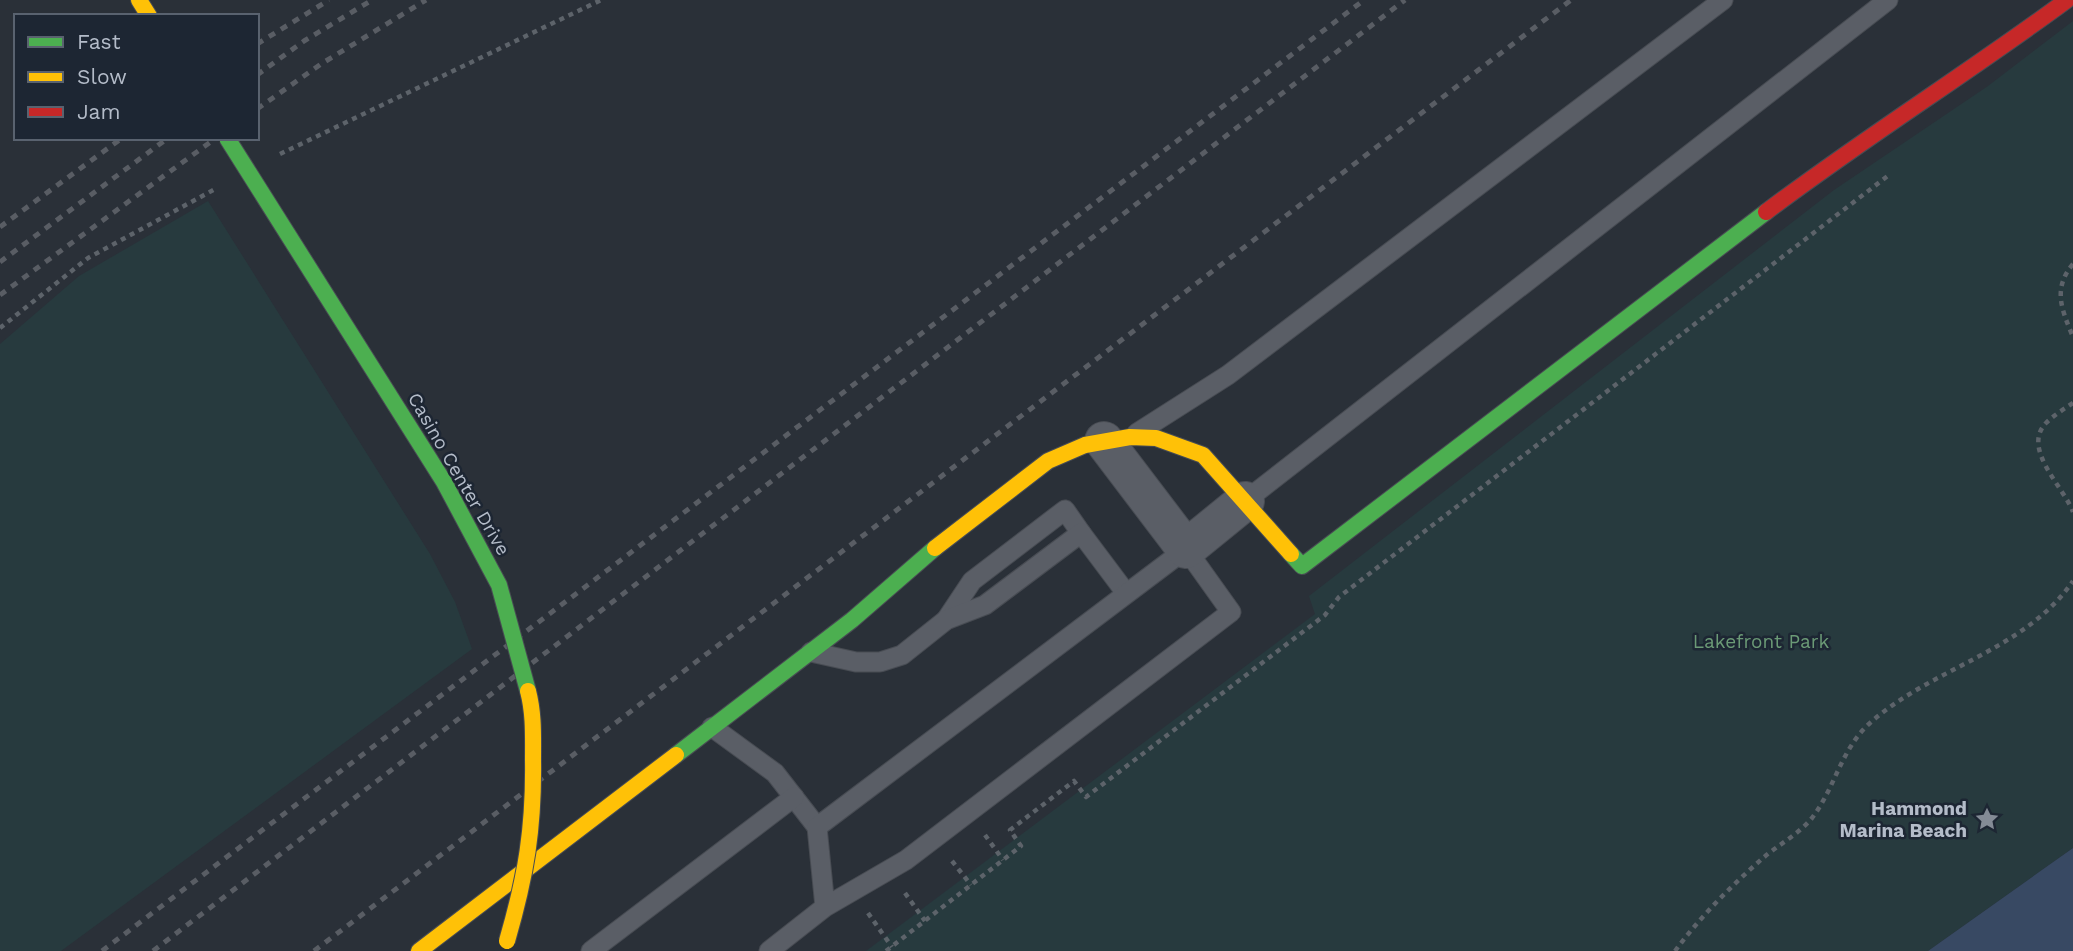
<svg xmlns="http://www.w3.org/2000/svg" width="2073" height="951" viewBox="0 0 2073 951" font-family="'Work Sans',sans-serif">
	<rect width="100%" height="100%" fill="#2a3038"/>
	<g fill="#273a3e">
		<polygon points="2073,21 2073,848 1928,951 866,951 1315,614 1309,596 1834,190 1988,86"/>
		<polygon points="208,201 430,554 455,602 472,649 61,951 0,951 0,344 79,276"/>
	</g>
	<polygon fill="#384963" points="2073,848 2073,951 1928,951"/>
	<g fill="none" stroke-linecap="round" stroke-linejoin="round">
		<g stroke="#484c53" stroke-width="21">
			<g id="lane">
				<polyline points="1137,433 1228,375 1723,0"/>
				<polyline points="1245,501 1888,0"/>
				<polyline points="946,620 972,581 1065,510 1081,533"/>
				<polyline points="811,652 856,662 880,662 902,655 946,620 985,605 1081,533 1126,593"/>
				<polyline points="712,727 775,773 817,827"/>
				<polyline points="591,951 794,797"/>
				<polyline points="769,951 825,907 817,827 1186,549 1231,612 906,860 825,907"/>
			</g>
		</g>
		<g stroke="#484c53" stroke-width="40">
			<polyline id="street" points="1104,441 1186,549 1245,501"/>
		</g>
		<g stroke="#484c53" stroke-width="18">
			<g id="fast">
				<polyline points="1291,554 1302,566 1766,212"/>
				<polyline points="676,755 852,620 935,548"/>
			</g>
		</g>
		<g stroke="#484c53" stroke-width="18">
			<g id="slow">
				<polyline points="139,0 149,16"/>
				<polyline points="935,548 1048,461 1085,445 1130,437 1156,438 1203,455 1291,554"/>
				<polyline points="419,951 676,755"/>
			</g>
		</g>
		<g stroke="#484c53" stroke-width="18">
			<path id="jam" d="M1766 212C1864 138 1968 73 2067 0"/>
		</g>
		<g stroke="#5d636a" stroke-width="4.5" stroke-dasharray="5 5" stroke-linecap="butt">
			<polyline points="280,154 601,0"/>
			<path d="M2073 264C2052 289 2062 310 2073 337"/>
			<polyline points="0,328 88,258 217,188"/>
			<path d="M2073 403C2064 409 2054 415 2046 423 2021 449 2064 487 2073 512"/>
			<polyline points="985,835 1003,860"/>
			<polyline points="952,861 971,885"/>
			<polyline points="905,893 925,921"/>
			<polyline points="868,913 892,947"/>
			<polyline points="886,951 1021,846 1010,830 1074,781 1086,797 1325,615 1339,597 1889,175"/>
			<path d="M1675 951C1700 917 1731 886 1763 858 1778 845 1799 834 1812 818 1835 788 1841 749 1870 723 1931 668 2025 651 2073 581"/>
		</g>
		<use href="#lane" stroke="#5a5e66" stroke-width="19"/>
		<use href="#street" stroke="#5a5e66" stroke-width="38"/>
		<use href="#fast" stroke="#4caf50" stroke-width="16"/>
		<use href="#slow" stroke="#ffc107" stroke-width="16"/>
		<use href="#jam" stroke="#c62828" stroke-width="16"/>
		<g stroke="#595d64" stroke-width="5" stroke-dasharray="7 7" stroke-linecap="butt">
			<polyline points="257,44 329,0"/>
			<polyline points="257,75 304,41 372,0"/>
			<polyline points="257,109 321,64 426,0"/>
			<polyline points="0,227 122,138"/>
			<polyline points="0,262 168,138"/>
			<polyline points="0,295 216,138"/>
			<polyline points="102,951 1364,0"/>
			<polyline points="153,951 1405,0"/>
			<polyline points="314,951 1571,0"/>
		</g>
		<g stroke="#484c53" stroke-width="18" stroke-linecap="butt">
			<polyline id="fast-bridge" points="227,138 444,482 499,585 528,691"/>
		</g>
		<g stroke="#484c53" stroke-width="18" stroke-linecap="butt">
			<path id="slow-bridge" d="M507 941C526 876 534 828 533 760 533 736 534 714 528 691"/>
		</g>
		<use href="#fast-bridge" stroke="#4caf50" stroke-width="16"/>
		<use href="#slow-bridge" stroke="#ffc107" stroke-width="16"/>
	</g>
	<defs>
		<g id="sight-bare" transform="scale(1.89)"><path d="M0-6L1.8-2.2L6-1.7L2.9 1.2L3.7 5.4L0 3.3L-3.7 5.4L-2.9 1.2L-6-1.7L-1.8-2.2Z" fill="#848b96" stroke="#1d2633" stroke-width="2.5" paint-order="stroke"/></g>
	</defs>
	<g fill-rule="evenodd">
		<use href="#sight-bare" x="1987" y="819"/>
	</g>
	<g text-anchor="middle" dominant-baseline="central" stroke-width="5" stroke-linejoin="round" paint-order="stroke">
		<g font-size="19" fill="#b4bcc9" stroke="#1d2633">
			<text transform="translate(459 474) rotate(60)">Casino Center Drive</text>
		</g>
		<g font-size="19" fill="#6b9a76" stroke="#1d2633">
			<text x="1761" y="641">Lakefront Park</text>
		</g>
		<g font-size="19" font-weight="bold" fill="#b4bcc9" stroke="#1d2633" text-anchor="end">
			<text x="1967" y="808">Hammond<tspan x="1967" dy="22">Marina Beach</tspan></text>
		</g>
	</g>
	<rect x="14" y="14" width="245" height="126" fill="#1d2633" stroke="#59626f" stroke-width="2"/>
	<rect x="28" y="37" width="35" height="10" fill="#4caf50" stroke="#59626f" stroke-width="2"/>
	<text x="77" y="49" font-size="21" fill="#b4bcc9">Fast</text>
	<rect x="28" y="72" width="35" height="10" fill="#ffc107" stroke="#59626f" stroke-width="2"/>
	<text x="77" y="84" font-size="21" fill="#b4bcc9">Slow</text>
	<rect x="28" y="107" width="35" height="10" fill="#c62828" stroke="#59626f" stroke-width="2"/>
	<text x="77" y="119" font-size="21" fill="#b4bcc9">Jam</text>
</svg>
